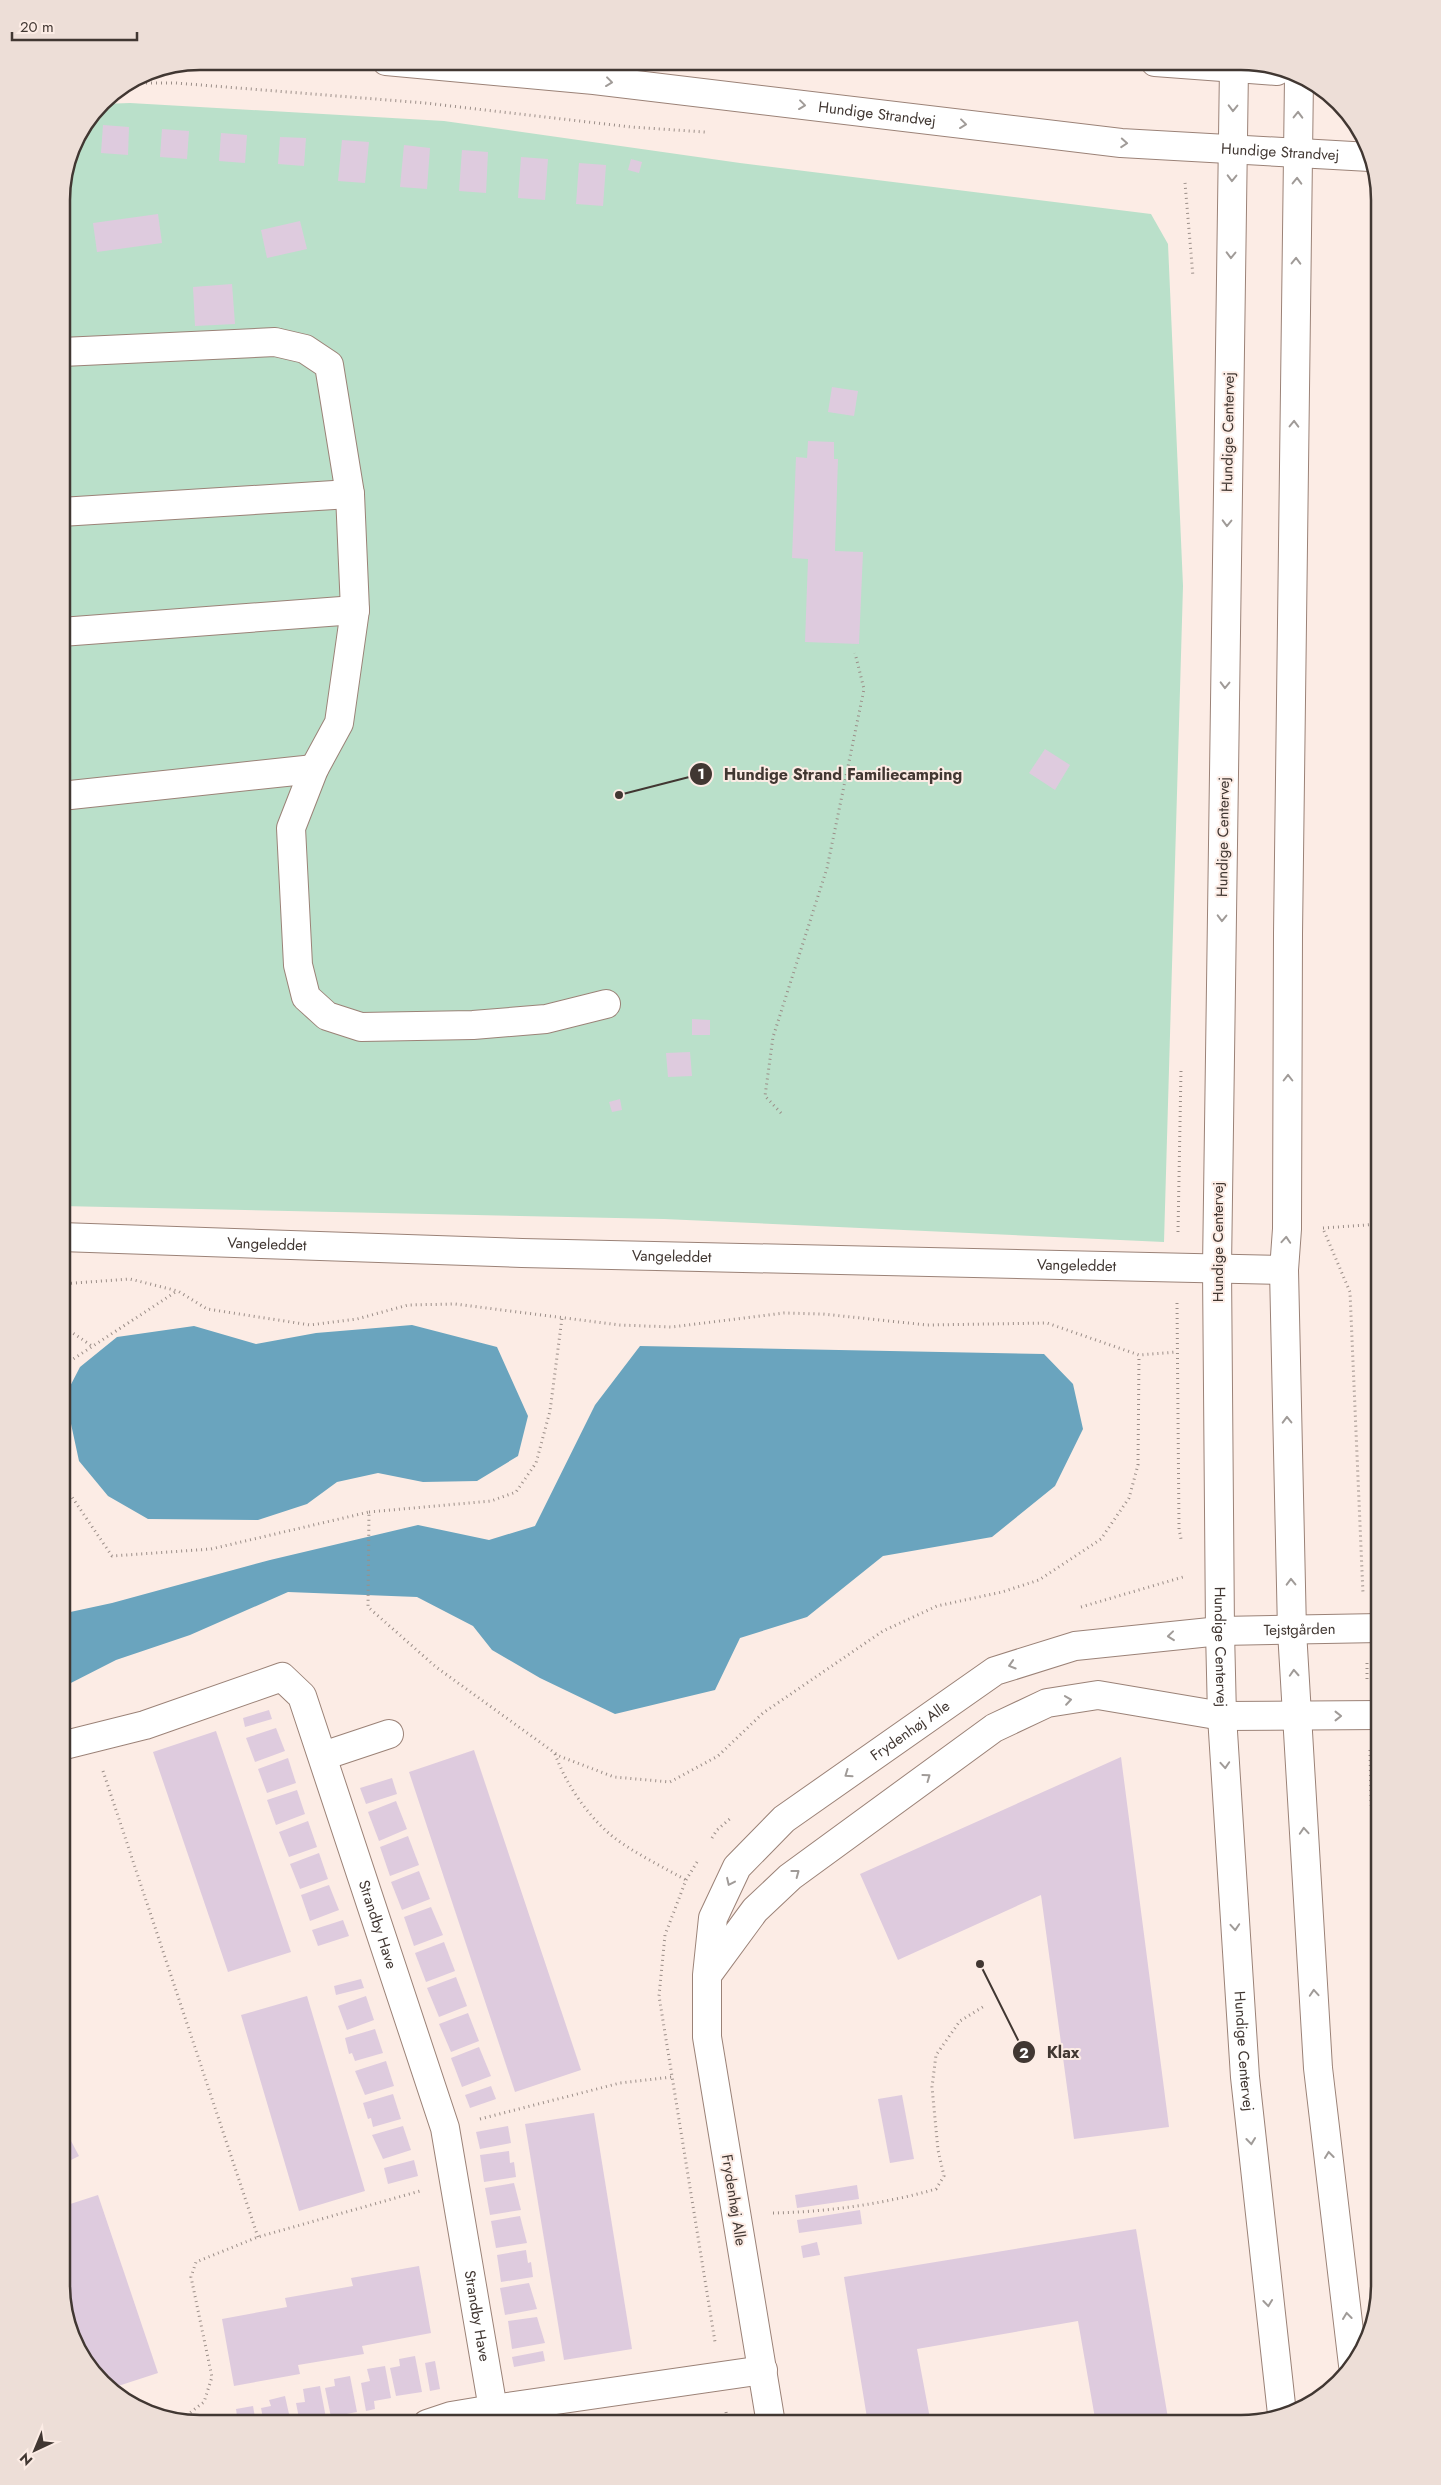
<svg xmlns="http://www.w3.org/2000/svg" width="1441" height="2485" viewBox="0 0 1441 2485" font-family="Jost,sans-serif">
	<rect width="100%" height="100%" fill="#fcece5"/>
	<polygon fill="#bae0ca" points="130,103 444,121 740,163 1151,214 1168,244 1183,586 1164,1242 664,1219 61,1206 62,191 72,147 101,104"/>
	<g fill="#6aa4be">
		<polygon points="412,1325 497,1347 528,1416 518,1456 477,1481 423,1482 378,1473 337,1482 307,1504 258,1520 148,1519 108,1496 79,1461 65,1396 80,1367 117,1337 194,1326 256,1344 316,1333"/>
		<polygon points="640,1346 1044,1354 1073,1384 1083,1429 1055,1486 992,1537 883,1556 807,1617 740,1638 715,1690 615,1714 540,1678 492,1650 473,1626 417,1597 288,1592 190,1635 116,1660 61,1688 61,1614 112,1603 270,1560 418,1525 489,1540 535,1526 595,1405"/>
	</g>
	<g fill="#decbde">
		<polygon points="103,125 129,127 128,155 101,153"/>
		<polygon points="162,129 189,131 187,159 160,157"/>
		<polygon points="221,133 247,135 245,163 219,161"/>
		<polygon points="280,137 306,138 304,166 278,164"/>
		<polygon points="342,140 369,142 365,183 338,181"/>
		<polygon points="404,145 430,148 427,189 400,187"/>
		<polygon points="462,150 488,152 486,193 459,191"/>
		<polygon points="521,157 548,159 545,200 518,198"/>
		<polygon points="631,159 642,162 639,173 628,170"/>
		<polygon points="579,163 606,165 603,206 576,204"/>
		<polygon points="158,214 162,243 97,252 93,223"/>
		<polygon points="300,221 307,249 267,258 261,230"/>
		<polygon points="232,284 235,324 195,326 193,287"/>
		<polygon points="832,387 858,391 854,416 828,412"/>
		<polygon points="808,441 834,442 834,459 838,459 835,551 863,552 859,644 805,642 808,559 792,558 796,457 807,458"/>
		<polygon points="1045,749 1070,765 1055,790 1029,773"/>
		<rect x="1375" y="822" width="5" height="27"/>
		<polygon points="1371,875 1380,875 1380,967 1370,967"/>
		<polygon points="1373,1015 1380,1016 1380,1077 1372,1077"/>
		<polygon points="692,1019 710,1020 710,1035 692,1035"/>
		<polygon points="690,1052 692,1076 668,1077 666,1053"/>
		<polygon points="620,1099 622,1110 612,1112 609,1102"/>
		<polygon points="269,1710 272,1719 245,1727 243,1718"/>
		<polygon points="276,1728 285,1751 255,1762 246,1738"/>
		<polygon points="216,1731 291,1952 228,1972 153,1752"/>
		<polygon points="474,1750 581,2070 515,2092 409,1772"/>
		<polygon points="1121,1757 1169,2127 1074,2139 1041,1895 898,1960 860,1874"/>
		<polygon points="288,1758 296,1783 267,1793 258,1769"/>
		<polygon points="392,1778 397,1794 366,1804 360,1788"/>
		<polygon points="297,1790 305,1814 276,1825 267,1800"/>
		<polygon points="396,1801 407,1829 379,1841 368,1812"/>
		<polygon points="308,1821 317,1847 289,1857 279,1832"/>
		<polygon points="408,1836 419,1865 390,1876 380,1847"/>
		<polygon points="319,1853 328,1879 300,1889 290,1864"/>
		<polygon points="419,1871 430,1899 402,1910 391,1882"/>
		<polygon points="329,1885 339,1910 310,1921 301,1895"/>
		<polygon points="431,1907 443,1935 414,1946 404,1917"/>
		<polygon points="343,1920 349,1936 318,1946 312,1930"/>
		<polygon points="444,1942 455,1971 426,1982 415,1953"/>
		<polygon points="456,1977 467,2006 439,2017 427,1988"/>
		<polygon points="361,1979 364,1988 336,1995 334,1986"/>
		<polygon points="307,1996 365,2191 299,2211 241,2015"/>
		<polygon points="366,1996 374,2020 347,2030 338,2006"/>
		<polygon points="468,2013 479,2041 451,2052 439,2024"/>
		<polygon points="375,2029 383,2053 355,2061 352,2053 349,2054 345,2038"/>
		<polygon points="479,2047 491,2076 462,2087 451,2058"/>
		<polygon points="386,2061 394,2086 365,2095 355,2071"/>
		<polygon points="491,2086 496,2099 470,2108 465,2095"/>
		<polygon points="393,2094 401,2119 373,2127 371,2118 368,2119 363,2103"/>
		<polygon points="902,2095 914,2159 890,2163 878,2099"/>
		<polygon points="594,2113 632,2349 564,2360 525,2124"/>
		<polygon points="61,2122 79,2156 61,2165"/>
		<polygon points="403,2126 411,2150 383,2159 372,2135"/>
		<polygon points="508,2126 511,2143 480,2149 476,2132"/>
		<polygon points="509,2151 510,2163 514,2162 516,2177 484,2182 480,2155"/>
		<polygon points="414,2160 418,2176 388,2184 384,2168"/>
		<polygon points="514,2183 521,2210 490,2215 485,2188"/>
		<polygon points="857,2185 859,2199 797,2208 795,2195"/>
		<polygon points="98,2195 158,2373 112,2388 77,2348 61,2285 61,2207"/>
		<polygon points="860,2210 862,2224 799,2233 797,2220"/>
		<polygon points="520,2216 527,2243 496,2248 491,2221"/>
		<polygon points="1136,2229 1169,2424 1096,2424 1078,2321 917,2349 931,2424 868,2424 844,2277"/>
		<polygon points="817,2242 820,2255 803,2258 801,2246"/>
		<polygon points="526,2250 528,2263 531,2262 533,2277 501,2282 497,2255"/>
		<polygon points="419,2266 431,2333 362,2346 364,2354 298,2365 300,2374 234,2386 222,2319 287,2307 285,2298 353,2286 351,2278"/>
		<polygon points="529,2283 537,2309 505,2315 500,2288"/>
		<polygon points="537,2317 545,2343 512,2349 508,2321"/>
		<polygon points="543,2351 545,2361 514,2367 512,2357"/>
		<polygon points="415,2356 422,2392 396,2396 390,2368 400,2366 399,2359"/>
		<polygon points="435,2361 440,2389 430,2391 425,2363"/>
		<polygon points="385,2366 391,2398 374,2401 375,2409 366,2411 361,2383 370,2381 367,2369"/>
		<polygon points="350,2376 357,2412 331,2417 325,2388 335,2386 334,2379"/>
		<polygon points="320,2386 326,2418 308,2421 309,2423 300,2423 296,2403 305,2402 303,2389"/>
		<polygon points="285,2396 291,2423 264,2423 261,2408 271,2406 269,2400"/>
		<polygon points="253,2406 256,2423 238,2423 236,2409"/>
	</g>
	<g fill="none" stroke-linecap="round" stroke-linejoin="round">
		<g stroke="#9b8277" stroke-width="30">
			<g id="minor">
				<path id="s1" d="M1234 67 1217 1268 1220 1631 1222 1716 1245 2077 1282 2414"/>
				<polyline points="1299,78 1288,934 1287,1229 1284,1270 1292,1631 1318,2068 1353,2365"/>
				<polyline points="62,352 275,342 305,349 329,365 350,494 355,610 339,723 314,769 291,828 298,965 306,997 327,1016 361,1027 473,1025 546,1019 606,1004"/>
				<polyline points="61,512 350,494"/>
				<polyline points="61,632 355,610"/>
				<polyline points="61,796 314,769"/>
				<path id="s2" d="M61 1237 522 1253 1284 1270"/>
				<path id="s3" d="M61 1746 145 1725 282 1677 302 1696 445 2128 493 2409"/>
				<polyline points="323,1756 389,1734"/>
				<polyline points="708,1974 755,1910 790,1877 994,1728 1047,1703 1098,1695 1222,1716 1380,1715"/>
				<polyline points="427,2424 451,2416 493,2409 763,2370"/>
				<path id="s4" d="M771 2424 707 2037V1975L713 1918 737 1867 784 1819 995 1671 1075 1646 1220 1631 1380 1628"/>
			</g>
		</g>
		<g stroke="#9b8277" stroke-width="30">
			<g id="major">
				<path id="s5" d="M386 61 594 80 1121 143 1370 157"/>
				<polyline points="1155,62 1277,71"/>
			</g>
		</g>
		<g stroke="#9b8e88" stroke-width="3" stroke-dasharray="1 4" stroke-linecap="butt">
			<polyline points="131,83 176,83 425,103 631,127 705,132"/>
			<polyline points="1185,183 1193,277"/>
			<polyline points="781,1113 765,1096 773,1037 827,868 864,689 855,653"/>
			<polyline points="1323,1228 1380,1224"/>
			<polyline points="1324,1231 1350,1292 1363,1594"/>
			<polyline points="1178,1232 1181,1070"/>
			<polyline points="61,1284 130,1279 178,1291 207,1309 310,1325 357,1319 408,1305 455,1304 620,1325 672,1327 784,1313 823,1314 927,1325 1047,1323 1139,1355 1177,1352"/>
			<polyline points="1177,1303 1179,1529 1181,1539"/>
			<polyline points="61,1325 92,1346"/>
			<polyline points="61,1367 177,1291"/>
			<polyline points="61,1481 112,1556 211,1549 369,1512 368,1607 436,1667 559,1756 614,1777 670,1782 718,1756 763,1713 883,1631 937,1606 1002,1592 1039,1580 1101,1539 1129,1498 1138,1465 1139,1355"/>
			<polyline points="369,1512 491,1501 516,1492 536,1463 550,1411 562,1318"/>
			<polyline points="1081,1607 1183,1577"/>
			<polyline points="1367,1663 1367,1679"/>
			<polyline points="1370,1750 1371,1803 1380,1899"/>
			<path d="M555 1754C566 1784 587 1815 612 1836 634 1853 661 1866 686 1880"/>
			<polyline points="103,1771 258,2237"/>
			<polyline points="712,1838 717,1830 732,1817"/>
			<polyline points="697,1862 686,1880 665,1935 659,1996 715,2342"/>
			<polyline points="480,2119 620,2083 672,2077"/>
			<path d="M773 2213C827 2212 884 2204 936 2189L944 2176 938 2150 932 2087 936 2055 960 2021 986 2005"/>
			<polyline points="726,2412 728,2424"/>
			<polyline points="177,2419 187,2415 204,2402 212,2377 191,2277 196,2262 258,2237 420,2191"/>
		</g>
		<use href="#minor" stroke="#fff" stroke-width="28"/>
		<use href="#major" stroke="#fff" stroke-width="28"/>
	</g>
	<defs><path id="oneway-chevron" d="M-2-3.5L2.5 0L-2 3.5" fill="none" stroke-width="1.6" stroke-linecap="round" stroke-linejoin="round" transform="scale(1.25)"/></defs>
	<g stroke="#a09b98">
		<use href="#oneway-chevron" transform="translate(609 82) rotate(7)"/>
		<use href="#oneway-chevron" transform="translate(802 105) rotate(7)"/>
		<use href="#oneway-chevron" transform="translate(1233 108) rotate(91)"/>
		<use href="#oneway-chevron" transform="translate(1298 115) rotate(-89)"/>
		<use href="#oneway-chevron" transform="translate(963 124) rotate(7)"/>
		<use href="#oneway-chevron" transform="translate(1124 143) rotate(4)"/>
		<use href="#oneway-chevron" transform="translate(1232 178) rotate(91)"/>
		<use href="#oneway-chevron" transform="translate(1297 181) rotate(-89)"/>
		<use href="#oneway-chevron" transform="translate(1231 255) rotate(91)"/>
		<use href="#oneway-chevron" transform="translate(1296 261) rotate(-89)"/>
		<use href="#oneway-chevron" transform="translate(1294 424) rotate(-89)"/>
		<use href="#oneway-chevron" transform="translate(1227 523) rotate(91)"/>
		<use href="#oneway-chevron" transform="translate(1225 685) rotate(91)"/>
		<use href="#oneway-chevron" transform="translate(1222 918) rotate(91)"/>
		<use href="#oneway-chevron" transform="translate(1288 1078) rotate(-90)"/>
		<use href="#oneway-chevron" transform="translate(1286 1240) rotate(-86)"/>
		<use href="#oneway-chevron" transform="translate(1287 1420) rotate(-91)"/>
		<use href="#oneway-chevron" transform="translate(1291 1582) rotate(-91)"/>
		<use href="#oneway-chevron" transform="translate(1171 1636) rotate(174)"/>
		<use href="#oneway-chevron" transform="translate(1012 1665) rotate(163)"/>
		<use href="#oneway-chevron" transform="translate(1294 1673) rotate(-93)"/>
		<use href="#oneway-chevron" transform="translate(1068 1700) rotate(-8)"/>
		<use href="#oneway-chevron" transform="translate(1338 1716)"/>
		<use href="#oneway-chevron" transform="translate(1225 1765) rotate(86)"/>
		<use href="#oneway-chevron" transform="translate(848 1774) rotate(145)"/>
		<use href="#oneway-chevron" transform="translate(927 1777) rotate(-36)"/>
		<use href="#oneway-chevron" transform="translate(1304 1831) rotate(-94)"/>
		<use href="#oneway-chevron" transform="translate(796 1873) rotate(-37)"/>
		<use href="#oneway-chevron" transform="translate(730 1882) rotate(115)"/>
		<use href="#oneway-chevron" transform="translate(1235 1927) rotate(86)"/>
		<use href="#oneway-chevron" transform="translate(1314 1993) rotate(-94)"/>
		<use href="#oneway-chevron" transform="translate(1251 2141) rotate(84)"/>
		<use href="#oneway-chevron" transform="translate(1329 2155) rotate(-97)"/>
		<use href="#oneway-chevron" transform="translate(1268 2303) rotate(84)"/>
		<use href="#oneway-chevron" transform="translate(1347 2316) rotate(-97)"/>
	</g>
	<g text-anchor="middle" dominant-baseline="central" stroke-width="4" stroke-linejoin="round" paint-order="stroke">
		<g font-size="15" fill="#413732" stroke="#fcece5">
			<text stroke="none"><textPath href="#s5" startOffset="494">Hundige Strandvej</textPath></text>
			<text stroke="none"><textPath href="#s5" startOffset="899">Hundige Strandvej</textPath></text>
			<text transform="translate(1228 432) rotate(-89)">Hundige Centervej</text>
			<text transform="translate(1223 837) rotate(-89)">Hundige Centervej</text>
			<text transform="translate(1218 1242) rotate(-90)">Hundige Centervej</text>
			<text stroke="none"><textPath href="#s2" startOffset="206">Vangeleddet</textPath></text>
			<text stroke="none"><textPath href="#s2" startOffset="611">Vangeleddet</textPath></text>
			<text stroke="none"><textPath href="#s2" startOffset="1016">Vangeleddet</textPath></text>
			<text stroke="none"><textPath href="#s4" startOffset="1202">Tejstgården</textPath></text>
			<text stroke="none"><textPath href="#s1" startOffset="1580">Hundige Centervej</textPath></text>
			<text stroke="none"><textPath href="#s4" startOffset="789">Frydenhøj Alle</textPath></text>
			<text stroke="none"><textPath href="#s3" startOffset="500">Strandby Have</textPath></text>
			<text stroke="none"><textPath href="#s1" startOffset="1985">Hundige Centervej</textPath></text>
			<text transform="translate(734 2200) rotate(81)">Frydenhøj Alle</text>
			<text stroke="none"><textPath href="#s3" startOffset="905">Strandby Have</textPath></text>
		</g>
	</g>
	<path d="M0 0H1441V2485H0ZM200 70H1241A130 130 0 0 1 1371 200V2285A130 130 0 0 1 1241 2415H200A130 130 0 0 1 70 2285V200A130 130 0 0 1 200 70Z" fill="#edded7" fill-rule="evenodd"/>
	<path fill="none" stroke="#413732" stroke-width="2.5" d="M200 70H1241A130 130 0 0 1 1371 200V2285A130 130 0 0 1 1241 2415H200A130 130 0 0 1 70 2285V200A130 130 0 0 1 200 70Z"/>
	<path fill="none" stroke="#413732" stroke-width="2" d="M619 795L701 774M980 1964L1024 2052"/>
	<g fill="#413732" stroke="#fcece5" stroke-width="2">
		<circle cx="619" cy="795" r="5"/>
		<circle cx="980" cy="1964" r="5"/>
		<circle cx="701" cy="774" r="12"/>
		<circle cx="1024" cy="2052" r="12"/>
	</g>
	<g font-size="15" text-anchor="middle" font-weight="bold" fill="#fff">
		<text x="701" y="779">1</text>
		<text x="1024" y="2058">2</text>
	</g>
	<g font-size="16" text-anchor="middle" font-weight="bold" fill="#413732" stroke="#fcece5" stroke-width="4" stroke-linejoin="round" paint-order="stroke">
		<text x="843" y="780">Hundige Strand Familiecamping</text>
		<text x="1063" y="2058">Klax</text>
	</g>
	<g transform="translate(35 2450) rotate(224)" stroke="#fcece5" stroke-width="4" paint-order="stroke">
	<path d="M0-4L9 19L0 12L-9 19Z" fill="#413732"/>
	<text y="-8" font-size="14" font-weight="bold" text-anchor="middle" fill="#413732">N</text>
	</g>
	<path d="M12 32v8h125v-8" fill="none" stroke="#413732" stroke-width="2.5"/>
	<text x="20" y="32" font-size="15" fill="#413732" stroke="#fcece5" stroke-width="4" paint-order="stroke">20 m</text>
</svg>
